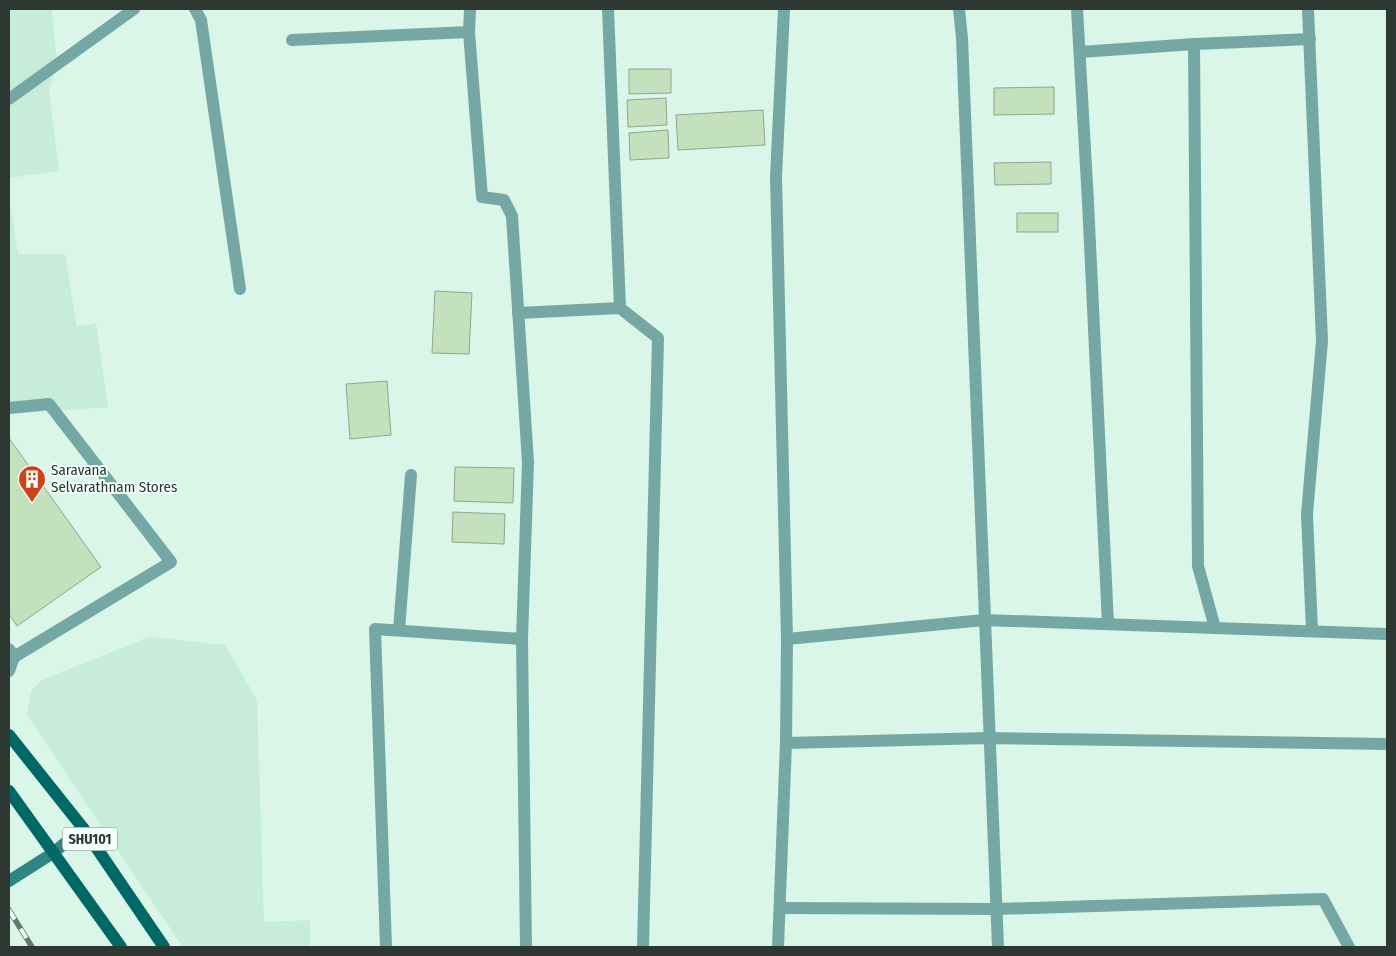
<svg xmlns="http://www.w3.org/2000/svg" width="1396" height="956" viewBox="0 0 1396 956" font-family="'Fira Sans Condensed',sans-serif">
	<rect width="100%" height="100%" fill="#d9f6e8"/>
	<g fill="#c7ecda">
		<polygon points="9,9 52,9 57,62 49,91 59,171 9,178"/>
		<polygon points="9,197 18,254 65,254 77,327 96,323 108,407 9,414"/>
		<polygon points="149,637 225,645 257,700 264,922 310,920 310,947 183,947 101,826 27,714 31,691 42,680"/>
	</g>
	<g fill="#c3e1bc" stroke="#93a38e">
		<polygon points="629,69 671,69 671,93 629,94"/>
		<polygon points="1054,87 1054,114 994,115 994,88"/>
		<polygon points="666,98 667,125 628,127 627,100"/>
		<polygon points="763,110 765,145 678,150 676,115"/>
		<polygon points="668,130 669,158 630,160 629,133"/>
		<polygon points="1051,162 1051,184 995,185 994,163"/>
		<rect x="1017" y="213" width="41" height="19"/>
		<polygon points="435,291 472,293 469,354 432,353"/>
		<polygon points="387,381 391,435 350,439 346,384"/>
		<polygon points="9,438 101,567 17,626 9,614"/>
		<polygon points="455,467 514,468 513,503 454,501"/>
		<polygon points="453,512 505,514 504,544 452,542"/>
	</g>
	<g fill="none" stroke-linecap="round" stroke-linejoin="round">
		<g stroke="#75a8a4" stroke-width="12">
			<polyline points="9,408 49,404 171,562 14,657"/>
			<polyline points="9,649 14,657 9,671"/>
		</g>
		<g stroke="#75a8a4" stroke-width="12">
			<polyline points="195,9 201,20 240,289"/>
			<polyline points="608,9 620,308 658,338 643,947"/>
			<polyline points="959,9 962,38 998,947"/>
			<polyline points="1077,9 1088,202 1108,624"/>
			<polyline points="1308,9 1322,341 1307,514 1312,631"/>
			<polyline points="292,40 469,32"/>
			<polyline points="1194,44 1198,566 1215,628"/>
			<polyline points="1080,52 1194,44 1310,39"/>
			<polyline points="9,99 134,9"/>
			<polyline points="518,313 620,308"/>
			<polyline points="399,630 411,475"/>
			<polyline points="522,639 526,947"/>
			<polyline points="787,639 984,620 1387,634"/>
			<polyline points="786,743 989,738 1387,744"/>
			<polyline points="780,908 996,909 1323,899 1349,947"/>
			<polyline points="386,947 375,629 522,639 528,462 512,216 504,200 482,197 469,32 470,9"/>
			<polyline points="778,947 786,743 787,639 776,177 784,9"/>
		</g>
		<polyline stroke="#2f8581" stroke-width="12" points="9,881 53,853 83,828"/>
		<g stroke="#006865" stroke-width="12">
			<polyline points="9,735 83,828 164,947"/>
			<polyline points="9,791 121,947"/>
		</g>
		<g stroke="#65766e" stroke-width="5.5">
			<polyline id="rail" points="9,910 32,947"/>
		</g>
		<use href="#rail" stroke="#f3fff9" stroke-width="4" stroke-dasharray="11" stroke-linecap="butt"/>
	</g>
	<defs>
		<g id="building-pin" transform="scale(1.4375)"><path d="M0 17L-7.5 6A9.5 9.5 0 1 1 7.5 6Z" fill="#cc431a" stroke="#f3fff9"/><path d="M-4-6H4V6H1V3H-1V6H-4ZM-2.5-4.3h1.7v1.8h-1.7ZM.8-4.3h1.7v1.8H.8ZM-2.5-1h1.7V.8h-1.7ZM.8-1h1.7V.8H.8Z" fill="#fff"/></g>
	</defs>
	<g fill-rule="evenodd">
		<use href="#building-pin" x="32" y="479"/>
	</g>
	<g text-anchor="middle" dominant-baseline="central" stroke-width="4" stroke-linejoin="round" paint-order="stroke">
		<rect fill="#f3fff9" stroke="#68746e" stroke-width="1" x="62.5" y="827.5" width="55" height="23" rx="4"/>
		<g font-size="14" font-weight="bold" fill="#2d3833">
			<text x="90" y="839">SHU101</text>
		</g>
		<g font-size="15" fill="#2d3833" stroke="#f3fff9" text-anchor="start">
			<text x="51" y="470">Saravana<tspan x="51" dy="17">Selvarathnam Stores</tspan></text>
		</g>
	</g>
	<rect width="1396" height="956" fill="none" stroke="#2d3833" stroke-width="20"/>
</svg>
